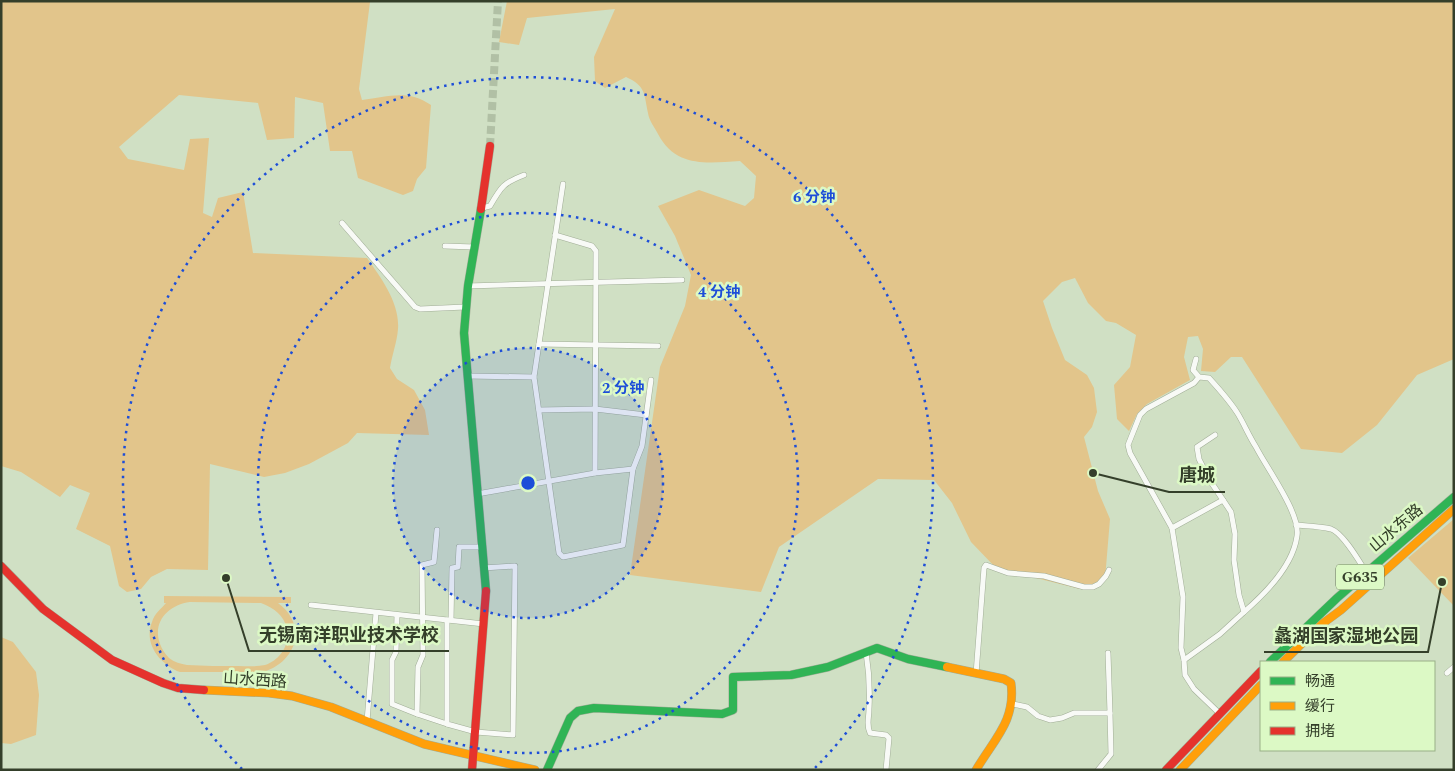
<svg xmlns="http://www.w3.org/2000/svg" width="1455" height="771" viewBox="0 0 1455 771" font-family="Spectral,'Noto Sans SC',serif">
	<rect width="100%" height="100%" fill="#d0e0c4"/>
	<g fill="#e2c58b" fill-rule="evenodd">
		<path d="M1 1H375L370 2 359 89 362 100C388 97 407 89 431 105L426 168 417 179 413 191 403 195 358 178 352 151H330L323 103 295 97 294 138 267 140 258 103 179 95 119 147 128 159 184 170 190 139 209 138 203 213 212 217 218 198 243 192 253 253 367 258C381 278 400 303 398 329 397 342 392 355 390 368L397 379 414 390 425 410 429 435 357 433 348 443 309 464 285 473 264 477 210 464 208 570 167 569 151 577 141 589 127 592 119 586 110 546 76 529 90 493 70 485 60 497 21 472 1 466Z"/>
		<path d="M507 1H1454V359L1417 375 1377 425 1342 453 1301 449 1242 357H1231L1215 372 1201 371 1203 349 1198 336 1188 337 1184 357 1190 380 1147 404 1137 414 1129 431 1117 419 1114 385 1130 367 1136 335 1116 323 1106 321 1088 303 1075 278 1062 282 1043 301 1052 328 1065 360 1087 375 1094 388 1097 412 1092 427 1084 437 1098 491 1110 519 1105 579 1080 589 996 568 971 542 952 503 934 480 878 479 779 547 761 592 630 575 660 367 685 306 691 275 675 236 658 206 699 190 745 206 754 198 756 176 740 161C707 163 676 168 658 134 655 128 649 121 648 113 644 94 646 86 626 77L605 88 595 81 594 57 615 9 527 18 519 45 499 42Z"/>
		<polygon points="1454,519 1454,606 1408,558"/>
		<path d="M164 596 291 597V603H278C308 625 297 662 263 672H180C161 665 143 644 152 622 154 614 161 609 166 603H164ZM190 602 261 603C274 608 284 615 287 629 290 645 280 660 265 665 256 667 246 666 238 666 221 666 204 666 187 665 181 664 174 662 169 658 165 654 162 649 160 644 152 622 168 605 190 602Z"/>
		<polygon points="1,637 13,642 36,672 39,695 36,735 11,744 1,743"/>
	</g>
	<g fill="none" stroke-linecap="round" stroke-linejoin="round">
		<polyline stroke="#b1c0a5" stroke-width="8" stroke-dasharray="8 4" stroke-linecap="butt" points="490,146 498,1"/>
		<g stroke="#a1ad97" stroke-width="6">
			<g id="street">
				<polyline points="563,184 534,377 559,553 563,557 623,545 633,469 642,446 651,380"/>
				<path d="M482 208 490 206C501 187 503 183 524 175"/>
				<polyline points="342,223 415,307 420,309 465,307"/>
				<polyline points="555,235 592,246 596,251 595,473"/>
				<polyline points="445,246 474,247"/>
				<polyline points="467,286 682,280"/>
				<polyline points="539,344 658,346"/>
				<path d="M1196 359 1193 370 1199 377 1209 378C1219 389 1230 401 1238 414 1244 424 1249 436 1256 447 1266 467 1301 514 1297 536 1293 566 1266 593 1244 612"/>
				<polyline points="468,376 534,377"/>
				<polyline points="539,410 595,409 646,415"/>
				<polyline points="1215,435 1197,447 1199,459 1209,479 1231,512 1235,534 1234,560 1239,595 1244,612 1220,634 1184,660 1185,675 1194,689 1219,713"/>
				<polyline points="477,494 595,473 633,469"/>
				<path d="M1296 525C1307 526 1320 526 1331 529 1343 533 1359 561 1366 572"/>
				<polyline points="1172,528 1130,453 1128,445 1140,415 1146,409 1194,383 1199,377"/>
				<polyline points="437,530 434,562 422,565 423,655 418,667 417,714 447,724"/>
				<polyline points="311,605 484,624"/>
				<polyline points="397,615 396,652 392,660 392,704 417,714"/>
				<polyline points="447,620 447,724 476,732 513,735 515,566 483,568"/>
				<polyline points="451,620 452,568 458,567 459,547 482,547"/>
				<path d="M866 652C869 671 870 690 869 709 869 718 866 725 870 733L886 735 889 738 886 770"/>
				<polyline points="1108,653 1110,713"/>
				<polyline points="1184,660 1181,648 1183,597 1172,528 1223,500"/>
				<polyline points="1447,673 1454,667"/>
				<polyline points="976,674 984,568 986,565 1008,573 1044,576 1084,587 1093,587 1099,584 1106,576 1109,570"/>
				<polyline points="1013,704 1027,707 1038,716 1050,720 1062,718 1074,713 1110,713 1111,754 1098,770"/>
				<polyline points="367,721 376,613"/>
			</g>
		</g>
		<g stroke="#a1ad97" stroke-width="9">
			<g id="fast">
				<polyline points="481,209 468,286 464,333 486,591"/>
				<polyline points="1270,662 1337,598 1454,497"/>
				<polyline points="547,770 570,718 578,711 594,708 722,714 733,710 733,677 791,675 828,667 877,648 908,659 947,667"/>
			</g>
		</g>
		<g stroke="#a1ad97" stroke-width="9">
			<g id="slow">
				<polyline points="1283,662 1322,624 1341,610 1454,509"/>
				<path d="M947 667 1004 679 1011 683C1016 721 994 739 976 770"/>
				<polyline points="204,690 269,693 292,696 331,707 424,744 535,770"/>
				<polyline points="1180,770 1261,685"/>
			</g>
		</g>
		<g stroke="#a1ad97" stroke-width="9">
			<g id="jam">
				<polyline points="481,209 490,146"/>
				<polyline points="1,566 43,609 112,660 163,683 178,688 204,690"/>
				<polyline points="472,770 486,591"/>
				<polyline points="1166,770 1261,671"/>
			</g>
		</g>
		<use href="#street" stroke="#f8faf6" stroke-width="5"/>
		<use href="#fast" stroke="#30b455" stroke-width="8"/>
		<use href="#slow" stroke="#ff9f0a" stroke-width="8"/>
		<use href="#jam" stroke="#e5322d" stroke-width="8"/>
	</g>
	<circle cx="528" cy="483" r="135" fill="#1d4ed8" fill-opacity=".12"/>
	<g fill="none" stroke="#1d4ed8" stroke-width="2.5" stroke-dasharray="2.5 5">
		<circle cx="528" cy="483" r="135"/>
		<circle cx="528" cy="483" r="270"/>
		<path d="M242 769A405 405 0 1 1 814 769"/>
	</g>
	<g text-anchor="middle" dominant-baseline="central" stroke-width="5" stroke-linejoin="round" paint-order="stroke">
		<rect fill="#dcf9c5" stroke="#667758" stroke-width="1" x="1336" y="564.5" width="48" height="25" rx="4"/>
		<g font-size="15" font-weight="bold" fill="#343f2a">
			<text x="1360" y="577">G635</text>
		</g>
		<g font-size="16" fill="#343f2a" stroke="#dcf9c5">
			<text transform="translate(1396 528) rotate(-40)">山水东路</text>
			<text transform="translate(255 680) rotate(4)">山水西路</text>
		</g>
	</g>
	<circle cx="528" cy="483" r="8" fill="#1d4ed8" stroke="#dcf9c5" stroke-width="2.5"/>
	<g font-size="15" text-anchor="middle" font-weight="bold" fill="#1d4ed8" stroke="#dcf9c5" stroke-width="5" stroke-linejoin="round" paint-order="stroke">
		<text x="814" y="202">6 分钟</text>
		<text x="719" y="297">4 分钟</text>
		<text x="623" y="393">2 分钟</text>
	</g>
	<path fill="none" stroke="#343f2a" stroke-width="2" d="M1093 473L1169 492H1225M226 578L249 651H449M1442 582L1428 652H1264"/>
	<g fill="#343f2a" stroke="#dcf9c5" stroke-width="2">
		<circle cx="1093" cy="473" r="5"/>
		<circle cx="226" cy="578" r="5"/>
		<circle cx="1442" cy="582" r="5"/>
	</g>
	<g font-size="18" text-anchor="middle" font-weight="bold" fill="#343f2a" stroke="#dcf9c5" stroke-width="5" stroke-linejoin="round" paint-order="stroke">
		<text x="1197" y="481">唐城</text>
		<text x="349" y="641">无锡南洋职业技术学校</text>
		<text x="1346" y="642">蠡湖国家湿地公园</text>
	</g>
	<rect width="1455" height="771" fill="none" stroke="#343f2a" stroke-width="5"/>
	<rect x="1260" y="661" width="175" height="90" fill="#dcf9c5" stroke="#99af87"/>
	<rect x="1270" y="677" width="25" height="8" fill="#30b455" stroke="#99af87"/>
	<text x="1305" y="686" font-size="15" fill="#343f2a">畅通</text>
	<rect x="1270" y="702" width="25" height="8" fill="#ff9f0a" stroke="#99af87"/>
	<text x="1305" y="711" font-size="15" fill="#343f2a">缓行</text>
	<rect x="1270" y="727" width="25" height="8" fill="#e5322d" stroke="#99af87"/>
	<text x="1305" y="736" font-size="15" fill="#343f2a">拥堵</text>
</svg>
